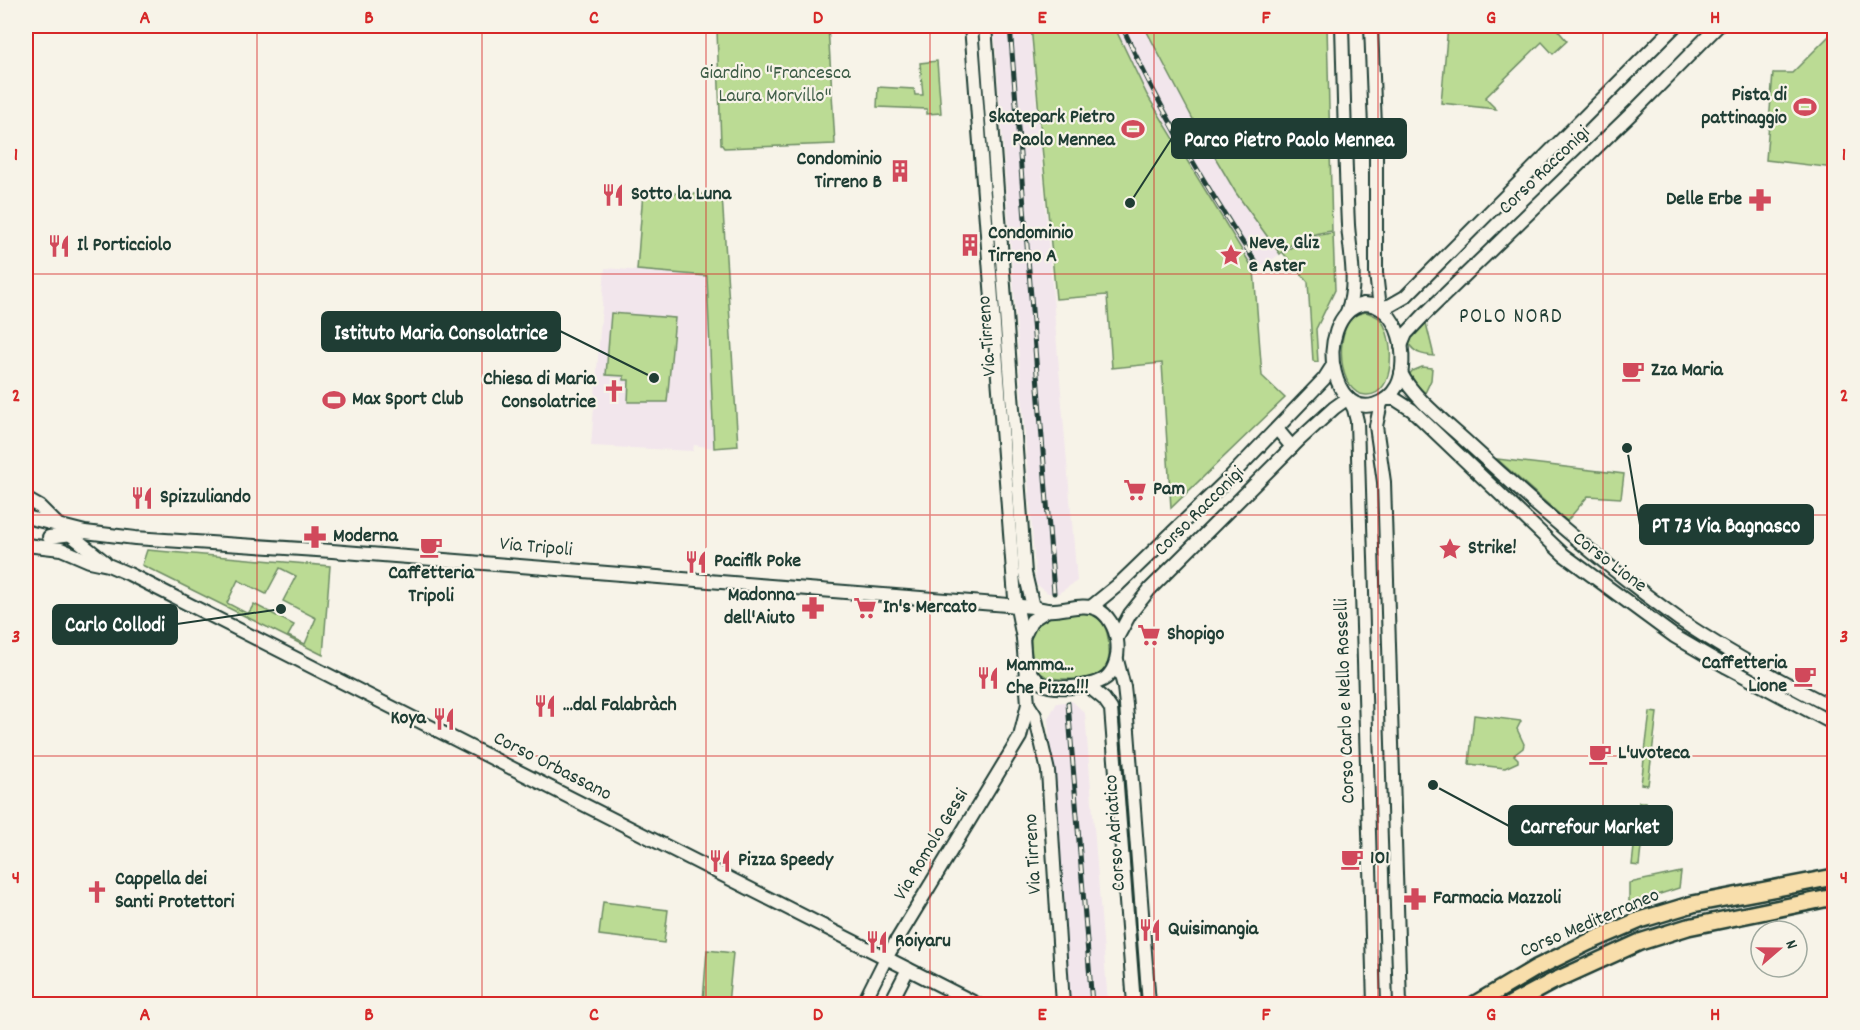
<svg xmlns="http://www.w3.org/2000/svg" width="1860" height="1030" viewBox="0 0 1860 1030" font-family="Dekko,sans-serif">
	<rect width="100%" height="100%" fill="#f7f3e8"/>
	<filter id="ink" filterUnits="userSpaceOnUse"><feTurbulence type="fractalNoise" baseFrequency=".0167" numOctaves="2"/><feDisplacementMap in="SourceGraphic" scale="12" xChannelSelector="R" yChannelSelector="G"/><feConvolveMatrix kernelMatrix="1 2 1 2 8 2 1 2 1" color-interpolation-filters="sRGB"/></filter>
	<g filter="url(#ink)">
		<g fill="#f2e6ec">
			<polygon points="994,26 1030,26 1077,581 1059,593 1048,593 1036,584"/>
			<polygon points="1114,26 1144,26 1196,125 1236,193 1280,254 1267,263 1254,270 1147,95"/>
			<polygon points="605,268 707,276 714,448 694,445 693,451 591,446"/>
			<polygon points="1072,701 1085,713 1108,1004 1069,1004 1048,718 1057,703"/>
		</g>
		<g fill="#bbdb94" stroke="#6d8c64" stroke-width="1.5" fill-rule="evenodd">
			<polygon points="828,26 835,144 724,148 721,144 717,30"/>
			<polygon points="1031,26 1114,26 1147,95 1254,270 1262,376 1285,398 1171,508 1162,363 1112,368 1107,295 1056,299"/>
			<path d="M1144 26H1327L1332 231C1309 234 1297 238 1280 254L1236 193 1196 125Z"/>
			<polygon points="1448,26 1554,26 1567,41 1553,54 1542,42 1485,98 1496,109 1441,103"/>
			<polygon points="1834,31 1834,168 1766,160 1773,73 1792,73"/>
			<polygon points="937,61 941,113 927,114 927,109 877,107 878,87 914,89 915,95 923,95 920,63"/>
			<polygon points="643,192 722,195 738,446 714,448 707,276 637,270"/>
			<path d="M1333 233 1335 290 1316 329 1318 362 1313 361 1308 282 1283 253C1302 240 1310 235 1333 233Z"/>
			<path d="M1366 312C1371 314 1375 315 1379 318 1395 333 1397 397 1366 395 1337 394 1335 331 1353 317 1357 314 1362 313 1366 312Z"/>
			<polygon points="611,313 675,318 667,402 628,402 629,380 624,380 624,376 606,375"/>
			<path d="M1426 323 1434 356C1424 355 1415 354 1409 344L1411 338Z"/>
			<polygon points="1422,367 1432,368 1431,380 1425,393 1412,381 1409,375 1412,371"/>
			<polygon points="1497,459 1624,474 1621,498 1588,496 1567,521"/>
			<path d="M147 550 330 566 323 655 142 565ZM280 568 296 576 283 601 316 618 305 644 288 636 294 625 254 604 248 614 227 603 238 580 266 594Z"/>
			<path d="M1081 613C1102 613 1108 628 1109 647 1110 657 1109 666 1101 673 1091 681 1072 679 1060 679 1037 679 1032 665 1031 645 1031 639 1030 632 1033 627 1043 613 1066 614 1081 613Z"/>
			<polygon points="1650,712 1657,713 1648,785 1641,784"/>
			<polygon points="1474,715 1521,721 1517,729 1524,744 1523,748 1514,755 1518,759 1518,762 1505,768 1469,764"/>
			<polygon points="1639,802 1646,802 1639,866 1632,865"/>
			<polygon points="1681,872 1679,888 1629,904 1629,883"/>
			<polygon points="603,902 668,910 664,943 599,935"/>
			<polygon points="707,950 733,953 728,1004 703,1001"/>
		</g>
		<g fill="none" stroke-linecap="round" stroke-linejoin="round">
			<g stroke="#1f3d34" stroke-width="16">
				<g id="minor">
					<polyline points="985,26 1025,573 1033,607"/>
					<path d="M1342 26C1344 92 1345 158 1348 225 1350 254 1358 284 1347 312"/>
					<polyline points="1371,26 1376,152 1376,273 1380,308"/>
					<path d="M1364 304C1400 304 1410 360 1397 386 1387 404 1363 414 1347 397 1341 391 1337 381 1335 373 1328 348 1336 309 1364 304Z"/>
					<polyline points="1380,308 1391,305 1405,297 1675,26"/>
					<polyline points="1401,346 1406,334 1423,316 1634,111 1718,26"/>
					<path d="M1401 373C1413 398 1450 426 1470 445 1537 507 1606 567 1680 620 1727 652 1784 683 1834 708"/>
					<polyline points="1348,398 1354,409 1357,421 1374,1004"/>
					<polyline points="1387,399 1395,399 1412,410 1564,555 1674,636 1727,667 1834,724"/>
					<polyline points="1381,403 1376,426 1384,482 1400,1004"/>
					<polyline points="1277,429 1292,447"/>
					<polyline points="26,499 40,507 57,524 105,562"/>
					<path d="M26 517 85 532 135 538 332 551 1033 607C1038 608 1042 609 1047 610 1062 612 1082 602 1097 609 1119 620 1125 659 1107 677 1096 687 1054 691 1041 683 1033 678 1029 670 1025 661"/>
					<polyline points="49,537 72,534"/>
					<polyline points="26,545 61,549 89,561 108,565 129,574 977,1004"/>
					<polyline points="1091,607 1118,585 1231,476 1324,379 1333,365"/>
					<polyline points="1023,638 1032,620 1048,610"/>
					<polyline points="1117,638 1130,614 1150,589 1299,440 1334,408 1348,398"/>
					<polyline points="1117,660 1124,687 1126,705 1149,1004"/>
					<polyline points="1087,685 1104,699 1111,709 1134,1004"/>
					<polyline points="1028,704 1035,715 1048,771 1063,1004"/>
					<polyline points="863,1004 886,958 1020,737 1028,704 1023,638 1015,598 971,26"/>
					<polyline points="890,1004 908,969"/>
				</g>
			</g>
			<g stroke="#1f3d34" stroke-width="20">
				<g id="major">
					<polyline points="1475,1004 1536,968 1589,942 1640,920 1693,904 1834,877"/>
					<polyline points="1511,1004 1552,982 1640,942 1688,927 1834,897"/>
				</g>
			</g>
			<use href="#minor" stroke="#f7f3e8" stroke-width="12"/>
			<use href="#major" stroke="#f8deab" stroke-width="15"/>
			<g stroke="#1f3d34" stroke-width="5">
				<g id="rail">
					<polyline points="1010,26 1054,593"/>
					<path d="M1122 26C1160 110 1207 189 1258 266"/>
					<polyline points="1068,703 1092,1004"/>
				</g>
			</g>
			<use href="#rail" stroke="#f7f3e8" stroke-width="3" stroke-dasharray="9" stroke-linecap="butt"/>
		</g>
	</g>
	<path fill="none" stroke="#d62828" stroke-width="1.5" stroke-opacity="0.55" d="M257 26V1004M482 26V1004M706 26V1004M930 26V1004M1154 26V1004M1378 26V1004M1603 26V1004M26 274H1834M26 515H1834M26 756H1834"/>
	<defs>
		<g id="stadium-bare" transform="scale(1.8)"><path d="M0-5a6.5 5 0 1 0 0 10a6.5 5 0 1 0 0-10ZM-3.5-1.8h7v3.6h-7Z" fill="#d1495b" stroke="#f7f3e8" stroke-width="2.5" paint-order="stroke"/></g>
		<g id="building-bare" transform="scale(1.8)"><path d="M-4-6H4V6H1V3H-1V6H-4ZM-2.5-4.3h1.7v1.8h-1.7ZM.8-4.3h1.7v1.8H.8ZM-2.5-1h1.7V.8h-1.7ZM.8-1h1.7V.8H.8Z" fill="#d1495b" stroke="#f7f3e8" stroke-width="2.5" paint-order="stroke"/></g>
		<g id="restaurant-bare" transform="scale(1.8)"><path d="M-5-6h1v4h1v-4h1v4h1v-4h1v5L-1.5 .5V6h-2V.5L-5-1ZM5-6V6H3V1.5H1.5Q1.5-4 5-6Z" fill="#d1495b" stroke="#f7f3e8" stroke-width="2.5" paint-order="stroke"/></g>
		<g id="pharmacy-bare" transform="scale(1.8)"><path d="M-2-6h4v4h4v4h-4v4h-4v-4h-4v-4h4Z" fill="#d1495b" stroke="#f7f3e8" stroke-width="2.5" paint-order="stroke"/></g>
		<g id="sight-bare" transform="scale(1.8)"><path d="M0-6L1.8-2.2L6-1.7L2.9 1.2L3.7 5.4L0 3.3L-3.7 5.4L-2.9 1.2L-6-1.7L-1.8-2.2Z" fill="#d1495b" stroke="#f7f3e8" stroke-width="2.5" paint-order="stroke"/></g>
		<g id="cafe-bare" transform="scale(1.8)"><path d="M-5.5-4.5H6V0H3Q3 3.5 0 3.5H-2.5Q-5.5 3.5-5.5 0ZM3-3.2v2h1.7v-2ZM-6 4.5H4V6H-6Z" fill="#d1495b" stroke="#f7f3e8" stroke-width="2.5" paint-order="stroke"/></g>
		<g id="church-bare" transform="scale(1.8)"><path d="M-1.2-6h2.4v3.5h3.3v2.4h-3.3V6h-2.4V-.1h-3.3v-2.4h3.3Z" fill="#d1495b" stroke="#f7f3e8" stroke-width="2.5" paint-order="stroke"/></g>
		<g id="supermarket-bare" transform="scale(1.8)"><path d="M-6-5.5h2.5l.6 2H6L4.5 2H-2.5L-4.4-4H-6ZM-1.5 3.2a1.3 1.3 0 1 0 .1 0ZM3 3.2a1.3 1.3 0 1 0 .1 0Z" fill="#d1495b" stroke="#f7f3e8" stroke-width="2.5" paint-order="stroke"/></g>
	</defs>
	<g fill-rule="evenodd">
		<use href="#stadium-bare" x="1805" y="107"/>
		<use href="#stadium-bare" x="1133" y="129"/>
		<use href="#building-bare" x="900" y="171"/>
		<use href="#restaurant-bare" x="613" y="195"/>
		<use href="#pharmacy-bare" x="1760" y="200"/>
		<use href="#building-bare" x="970" y="245"/>
		<use href="#restaurant-bare" x="59" y="246"/>
		<use href="#sight-bare" x="1231" y="255"/>
		<use href="#cafe-bare" x="1633" y="371"/>
		<use href="#church-bare" x="614" y="391"/>
		<use href="#stadium-bare" x="334" y="400"/>
		<use href="#supermarket-bare" x="1135" y="490"/>
		<use href="#restaurant-bare" x="142" y="498"/>
		<use href="#pharmacy-bare" x="315" y="537"/>
		<use href="#cafe-bare" x="431" y="547"/>
		<use href="#sight-bare" x="1450" y="549"/>
		<use href="#restaurant-bare" x="696" y="562"/>
		<use href="#pharmacy-bare" x="813" y="608"/>
		<use href="#supermarket-bare" x="865" y="608"/>
		<use href="#supermarket-bare" x="1149" y="635"/>
		<use href="#cafe-bare" x="1805" y="676"/>
		<use href="#restaurant-bare" x="988" y="678"/>
		<use href="#restaurant-bare" x="545" y="706"/>
		<use href="#restaurant-bare" x="444" y="719"/>
		<use href="#cafe-bare" x="1600" y="754"/>
		<use href="#cafe-bare" x="1352" y="859"/>
		<use href="#restaurant-bare" x="720" y="861"/>
		<use href="#church-bare" x="97" y="892"/>
		<use href="#pharmacy-bare" x="1415" y="899"/>
		<use href="#restaurant-bare" x="1150" y="930"/>
		<use href="#restaurant-bare" x="877" y="942"/>
	</g>
	<g text-anchor="middle" dominant-baseline="central" stroke-width="4.5" stroke-linejoin="round" paint-order="stroke">
		<g font-size="20" fill="#3e5d47" stroke="#f7f3e8">
			<text x="775" y="74">Giardino "Francesca<tspan x="775" dy="23">Laura Morvillo"</tspan></text>
		</g>
		<g font-size="20" font-weight="bold" fill="#1f3d34" stroke="#f7f3e8" text-anchor="start">
			<text x="1787" y="96" text-anchor="end">Pista di<tspan x="1787" dy="23">pattinaggio</tspan></text>
			<text x="1115" y="118" text-anchor="end">Skatepark Pietro<tspan x="1115" dy="23">Paolo Mennea</tspan></text>
			<text x="882" y="160" text-anchor="end">Condominio<tspan x="882" dy="23">Tirreno B</tspan></text>
			<text x="631" y="195">Sotto la Luna</text>
			<text x="1742" y="200" text-anchor="end">Delle Erbe</text>
			<text x="988" y="234">Condominio<tspan x="988" dy="23">Tirreno A</tspan></text>
			<text x="1249" y="244">Neve, Gliz<tspan x="1249" dy="23">e Aster</tspan></text>
			<text x="77" y="246">Il Porticciolo</text>
			<text x="1651" y="371">Zza Maria</text>
			<text x="596" y="380" text-anchor="end">Chiesa di Maria<tspan x="596" dy="23">Consolatrice</tspan></text>
			<text x="352" y="400">Max Sport Club</text>
			<text x="1153" y="490">Pam</text>
			<text x="160" y="498">Spizzuliando</text>
			<text x="333" y="537">Moderna</text>
			<text x="1468" y="549">Strike!</text>
			<text x="714" y="562">Pacifik Poke</text>
			<text x="431" y="574" text-anchor="middle">Caffetteria<tspan x="431" dy="23">Tripoli</tspan></text>
			<text x="795" y="596" text-anchor="end">Madonna<tspan x="795" dy="23">dell'Aiuto</tspan></text>
			<text x="883" y="608">In's Mercato</text>
			<text x="1167" y="635">Shopigo</text>
			<text x="1787" y="664" text-anchor="end">Caffetteria<tspan x="1787" dy="23">Lione</tspan></text>
			<text x="1006" y="666">Mamma...<tspan x="1006" dy="23">Che Pizza!!!</tspan></text>
			<text x="563" y="706">...dal Falabràch</text>
			<text x="426" y="719" text-anchor="end">Koya</text>
			<text x="1618" y="754">L'uvoteca</text>
			<text x="1370" y="859">101</text>
			<text x="738" y="861">Pizza Speedy</text>
			<text x="115" y="880">Cappella dei<tspan x="115" dy="23">Santi Protettori</tspan></text>
			<text x="1433" y="899">Farmacia Mazzoli</text>
			<text x="1168" y="930">Quisimangia</text>
			<text x="895" y="942">Roiyaru</text>
		</g>
		<g font-size="20" fill="#1f3d34" stroke="#f7f3e8">
			<text transform="translate(1545 171) rotate(-44)">Corso Racconigi</text>
			<text transform="translate(988 336) rotate(-94)">Via Tirreno</text>
			<text transform="translate(1200 512) rotate(-45)">Corso Racconigi</text>
			<text transform="translate(536 548) rotate(5)">Via Tripoli</text>
			<text transform="translate(1609 563) rotate(37)">Corso Lione</text>
			<text transform="translate(1346 701) rotate(-92)">Corso Carlo e Nello Rosselli</text>
			<text transform="translate(552 767) rotate(27)">Corso Orbassano</text>
			<text transform="translate(1116 833) rotate(-94)">Corso Adriatico</text>
			<text transform="translate(932 845) rotate(-59)">Via Romolo Gessi</text>
			<text transform="translate(1034 854) rotate(-93)">Via Tirreno</text>
			<text transform="translate(1590 924) rotate(-23)">Corso Mediterraneo</text>
		</g>
		<g font-size="21" letter-spacing="1.5" fill="#1f3d34" stroke="#f7f3e8">
			<text x="1511" y="318">POLO NORD</text>
		</g>
	</g>
	<path fill="none" stroke="#1f3d34" stroke-width="2" d="M1130 203L1172 138M654 378L560 331M1627 448L1640 525M281 609L177 624M1433 785L1509 826"/>
	<g fill="#1f3d34" stroke="#f7f3e8" stroke-width="2">
		<circle cx="1130" cy="203" r="6"/>
		<circle cx="654" cy="378" r="6"/>
		<circle cx="1627" cy="448" r="6"/>
		<circle cx="281" cy="609" r="6"/>
		<circle cx="1433" cy="785" r="6"/>
	</g>
	<g fill="#1f3d34" stroke="#1f3d34" stroke-width="2">
		<rect x="1172" y="119" width="234" height="39" rx="6"/>
		<rect x="322" y="312" width="238" height="39" rx="6"/>
		<rect x="1640" y="505" width="173" height="39" rx="6"/>
		<rect x="53" y="605" width="124" height="39" rx="6"/>
		<rect x="1509" y="806" width="163" height="39" rx="6"/>
	</g>
	<g font-size="21" text-anchor="middle" font-weight="bold" fill="#fff">
		<text x="1289" y="146">Parco Pietro Paolo Mennea</text>
		<text x="441" y="339">Istituto Maria Consolatrice</text>
		<text x="1726" y="532">PT 73 Via Bagnasco</text>
		<text x="115" y="631">Carlo Collodi</text>
		<text x="1590" y="833">Carrefour Market</text>
	</g>
	<rect width="1860" height="1030" fill="none" stroke="#f7f3e8" stroke-width="66"/>
	<g transform="translate(1779 949) rotate(70)"><circle r="28" fill="#f7f3e8" stroke="#a1aaa0" stroke-width="1.5"/>
	<path d="M0-4.5L10 22L0 15L-10 22Z" fill="#d1495b"/>
	<text y="-9" font-size="16" font-weight="bold" text-anchor="middle" fill="#1f3d34">N</text>
	</g>
	<rect x="33" y="33" width="1794" height="964" fill="none" stroke="#d62828" stroke-width="2"/>
	<g font-size="20" text-anchor="middle" font-weight="bold" fill="#d62828">
		<text x="145" y="23">A</text>
		<text x="369" y="23">B</text>
		<text x="594" y="23">C</text>
		<text x="818" y="23">D</text>
		<text x="1042" y="23">E</text>
		<text x="1266" y="23">F</text>
		<text x="1491" y="23">G</text>
		<text x="1715" y="23">H</text>
		<text x="16" y="160">1</text>
		<text x="1844" y="160">1</text>
		<text x="16" y="401">2</text>
		<text x="1844" y="401">2</text>
		<text x="16" y="642">3</text>
		<text x="1844" y="642">3</text>
		<text x="16" y="883">4</text>
		<text x="1844" y="883">4</text>
		<text x="145" y="1020">A</text>
		<text x="369" y="1020">B</text>
		<text x="594" y="1020">C</text>
		<text x="818" y="1020">D</text>
		<text x="1042" y="1020">E</text>
		<text x="1266" y="1020">F</text>
		<text x="1491" y="1020">G</text>
		<text x="1715" y="1020">H</text>
	</g>
</svg>
